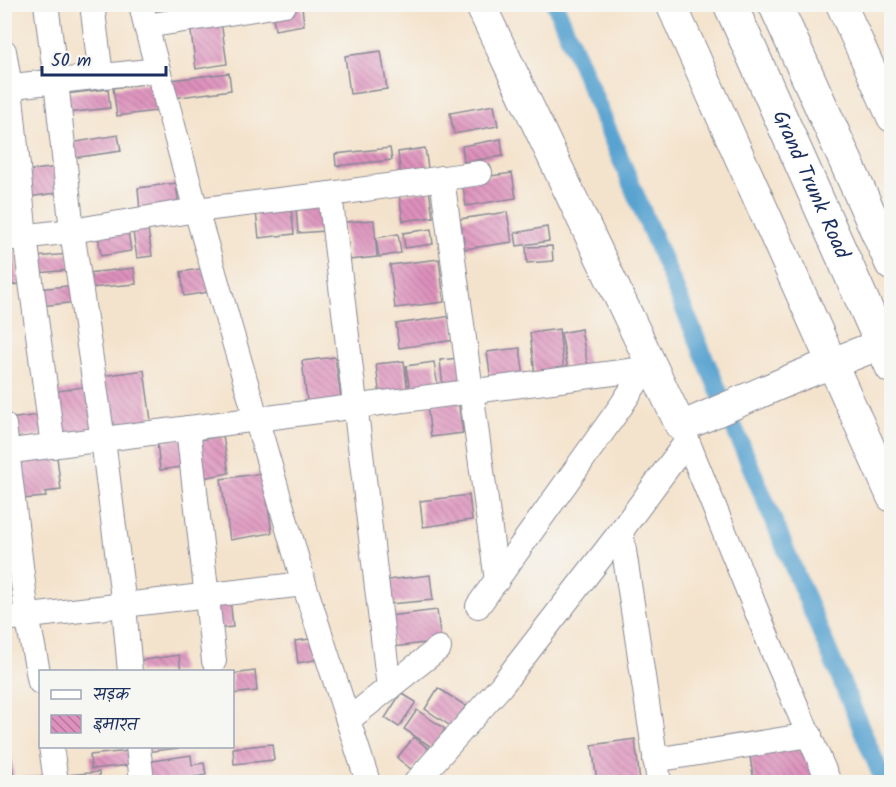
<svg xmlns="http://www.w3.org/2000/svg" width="896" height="787" viewBox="0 0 896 787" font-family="Kalam,'Playpen Sans Deva',sans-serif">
	<defs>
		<pattern id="building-back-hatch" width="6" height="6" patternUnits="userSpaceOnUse" patternTransform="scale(1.5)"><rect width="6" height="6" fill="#de91bc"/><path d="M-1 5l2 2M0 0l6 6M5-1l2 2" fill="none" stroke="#b3779c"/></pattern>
	</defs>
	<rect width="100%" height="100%" fill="#f6f6f2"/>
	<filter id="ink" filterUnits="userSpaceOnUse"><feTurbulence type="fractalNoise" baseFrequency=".0167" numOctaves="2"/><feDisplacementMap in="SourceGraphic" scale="12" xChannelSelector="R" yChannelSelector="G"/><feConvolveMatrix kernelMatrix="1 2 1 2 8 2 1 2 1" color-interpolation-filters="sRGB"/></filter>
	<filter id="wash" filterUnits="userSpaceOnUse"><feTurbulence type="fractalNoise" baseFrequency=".008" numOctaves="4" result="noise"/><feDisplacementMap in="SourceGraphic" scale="24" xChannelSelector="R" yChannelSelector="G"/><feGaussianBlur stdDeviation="1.35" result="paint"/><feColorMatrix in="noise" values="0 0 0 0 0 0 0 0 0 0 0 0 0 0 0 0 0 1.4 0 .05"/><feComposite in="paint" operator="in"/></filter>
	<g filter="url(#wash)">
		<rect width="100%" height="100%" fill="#f4e3cc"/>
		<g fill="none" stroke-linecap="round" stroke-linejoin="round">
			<polyline stroke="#58a3d0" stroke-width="18" points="555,4 884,782"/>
		</g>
		<g id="blocks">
			<g fill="url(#building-back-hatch)">
				<polygon points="302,7 304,25 275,30 272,11"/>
				<polygon points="221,21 227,64 196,69 190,25"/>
				<polygon points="381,51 387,89 350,94 345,56"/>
				<polygon points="229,73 231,90 173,98 171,80"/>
				<polygon points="159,82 163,110 117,116 113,88"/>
				<polygon points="108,89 110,108 67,113 65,94"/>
				<polygon points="494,105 498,126 454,134 450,113"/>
				<polygon points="118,135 121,151 73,158 70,143"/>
				<polygon points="501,139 503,156 464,162 462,146"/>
				<polygon points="390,148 392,160 336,166 335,154"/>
				<polygon points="425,148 429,175 401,178 398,152"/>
				<polygon points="58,167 62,192 29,197 25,171"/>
				<polygon points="512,173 516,198 466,206 462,180"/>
				<polygon points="176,183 179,207 140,212 138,188"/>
				<polygon points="429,190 433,217 403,221 399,194"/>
				<polygon points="323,205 325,231 298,233 296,207"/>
				<polygon points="291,208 294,234 259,238 256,212"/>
				<polygon points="507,212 512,242 465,249 460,219"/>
				<polygon points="374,220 377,257 349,260 345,222"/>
				<polygon points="547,227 549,241 517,246 515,233"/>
				<polygon points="148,229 152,256 137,258 133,232"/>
				<polygon points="431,229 433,244 405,248 403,233"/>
				<polygon points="128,231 131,251 101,256 98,235"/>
				<polygon points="398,234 401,253 379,257 376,238"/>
				<polygon points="552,246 553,261 527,263 526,247"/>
				<polygon points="15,249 19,284 4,286 4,250"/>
				<polygon points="69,254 71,270 37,273 35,257"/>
				<polygon points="439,259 444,302 395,308 390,265"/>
				<polygon points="212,267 216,291 184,296 181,272"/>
				<polygon points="134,268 136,284 89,288 87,273"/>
				<polygon points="78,285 79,302 39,306 37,289"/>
				<polygon points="452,316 455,340 399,348 396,324"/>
				<polygon points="559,329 564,371 535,375 530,333"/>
				<polygon points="581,329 588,367 568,370 561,333"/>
				<polygon points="520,348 524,377 491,381 487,352"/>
				<polygon points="335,357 342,405 308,409 302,361"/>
				<polygon points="460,358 464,384 443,387 440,360"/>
				<polygon points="404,361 408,394 380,398 376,364"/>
				<polygon points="434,362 438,387 410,391 406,366"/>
				<polygon points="144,370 152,428 110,434 102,376"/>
				<polygon points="88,386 95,432 59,437 52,392"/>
				<polygon points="458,401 463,433 431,437 427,405"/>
				<polygon points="46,414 49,434 11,439 9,419"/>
				<polygon points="223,436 229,473 198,479 192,441"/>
				<polygon points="186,438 189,466 160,470 157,442"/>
				<polygon points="57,457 61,490 45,492 46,497 21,499 17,461"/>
				<polygon points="263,473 272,533 230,540 221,479"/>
				<polygon points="469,495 472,520 423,527 420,501"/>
				<polygon points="430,575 433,600 390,604 388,580"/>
				<polygon points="230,598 233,627 213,629 210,601"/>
				<polygon points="437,610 441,641 393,647 389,616"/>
				<polygon points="318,638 321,659 298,663 295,641"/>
				<polygon points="179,655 181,672 139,672 137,661"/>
				<polygon points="255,671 257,691 232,694 232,674"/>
				<polygon points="438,688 466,706 452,727 425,709"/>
				<polygon points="401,693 416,702 399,727 385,718"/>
				<polygon points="6,708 8,729 4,729 4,709"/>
				<polygon points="417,710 445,729 433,748 404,729"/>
				<polygon points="414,737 429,749 412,770 397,758"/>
				<polygon points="635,739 640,782 597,782 592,745"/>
				<polygon points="272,744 274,760 234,764 233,748"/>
				<polygon points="144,746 178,746 178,748 145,752"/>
				<polygon points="813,746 819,782 754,782 750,756"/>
				<polygon points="129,751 131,765 91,769 90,755"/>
				<polygon points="11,755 14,779 4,780 4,756"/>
				<polygon points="191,755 192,765 204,763 206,775 194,777 195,782 149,782 146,762"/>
				<polygon points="99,772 100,782 69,782 68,775"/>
				<polygon points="55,775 56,782 18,782 18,778"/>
			</g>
		</g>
	</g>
	<g filter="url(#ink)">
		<use href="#blocks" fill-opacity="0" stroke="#888995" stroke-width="1.5"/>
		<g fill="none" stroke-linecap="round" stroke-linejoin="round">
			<g stroke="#888995" stroke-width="26">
				<g id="minor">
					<polyline points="46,4 56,81 72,231 103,440 124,606 130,672"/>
					<polyline points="92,4 101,76"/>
					<polyline points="141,4 146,26 196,210 304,584 368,782"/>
					<polyline points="146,26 285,4"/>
					<polyline points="4,51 10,87 25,237 53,446"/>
					<polyline points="4,87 158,70"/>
					<polyline points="442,178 497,581"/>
					<polyline points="330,194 389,688"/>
					<polyline points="4,239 72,231 196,210 330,194 480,173"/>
					<polyline points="4,425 27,616 40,682"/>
					<polyline points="188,428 214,661"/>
					<polyline points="682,428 774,654 829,782"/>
					<polyline points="4,452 652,368"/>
					<polyline points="621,531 659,782"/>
					<polyline points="478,606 621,406 645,369"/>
					<polyline points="4,619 304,584"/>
					<polyline points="348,720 439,648"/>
					<polyline points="51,746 56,782"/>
					<polyline points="138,746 142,782"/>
					<polyline points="655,760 810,735"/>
					<polyline points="416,782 501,686 621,531 687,441"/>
				</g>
			</g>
			<g stroke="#888995" stroke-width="32">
				<g id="major">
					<polyline points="480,4 680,425 683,426 799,376 881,344"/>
					<polyline points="671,4 892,497"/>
					<polyline points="841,4 892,117"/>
				</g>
			</g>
			<g stroke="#888995" stroke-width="35">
				<g id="highway">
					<path id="s1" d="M730 4 892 367"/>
					<polyline points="775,4 892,264"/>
				</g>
			</g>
			<use href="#minor" stroke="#fff" stroke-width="24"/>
			<use href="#major" stroke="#fff" stroke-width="30"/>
			<use href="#highway" stroke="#fff" stroke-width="33"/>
		</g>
	</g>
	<g text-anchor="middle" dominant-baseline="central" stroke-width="5" stroke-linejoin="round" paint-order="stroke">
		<g font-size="21" fill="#1b2f5e" stroke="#f6f6f2">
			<text stroke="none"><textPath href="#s1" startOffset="198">Grand Trunk Road</textPath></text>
		</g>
	</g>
	<rect width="896" height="787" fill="none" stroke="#f6f6f2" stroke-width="24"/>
	<rect x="39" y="670" width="195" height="78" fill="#f6f6f2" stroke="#9ea6b7" stroke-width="1.5"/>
	<rect x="51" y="690" width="30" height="9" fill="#ffffff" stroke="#9ea6b7" stroke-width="1.5"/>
	<text x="93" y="700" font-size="18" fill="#1b2f5e">सड़क</text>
	<rect x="51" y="715" width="30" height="18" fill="url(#building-back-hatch)" stroke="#9ea6b7" stroke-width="1.5"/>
	<text x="93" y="730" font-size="18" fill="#1b2f5e">इमारत</text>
	<path d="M42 66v9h124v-9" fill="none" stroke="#1b2f5e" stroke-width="3"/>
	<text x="51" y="66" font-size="18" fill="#1b2f5e" stroke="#f6f6f2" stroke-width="4.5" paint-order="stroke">50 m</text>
</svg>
